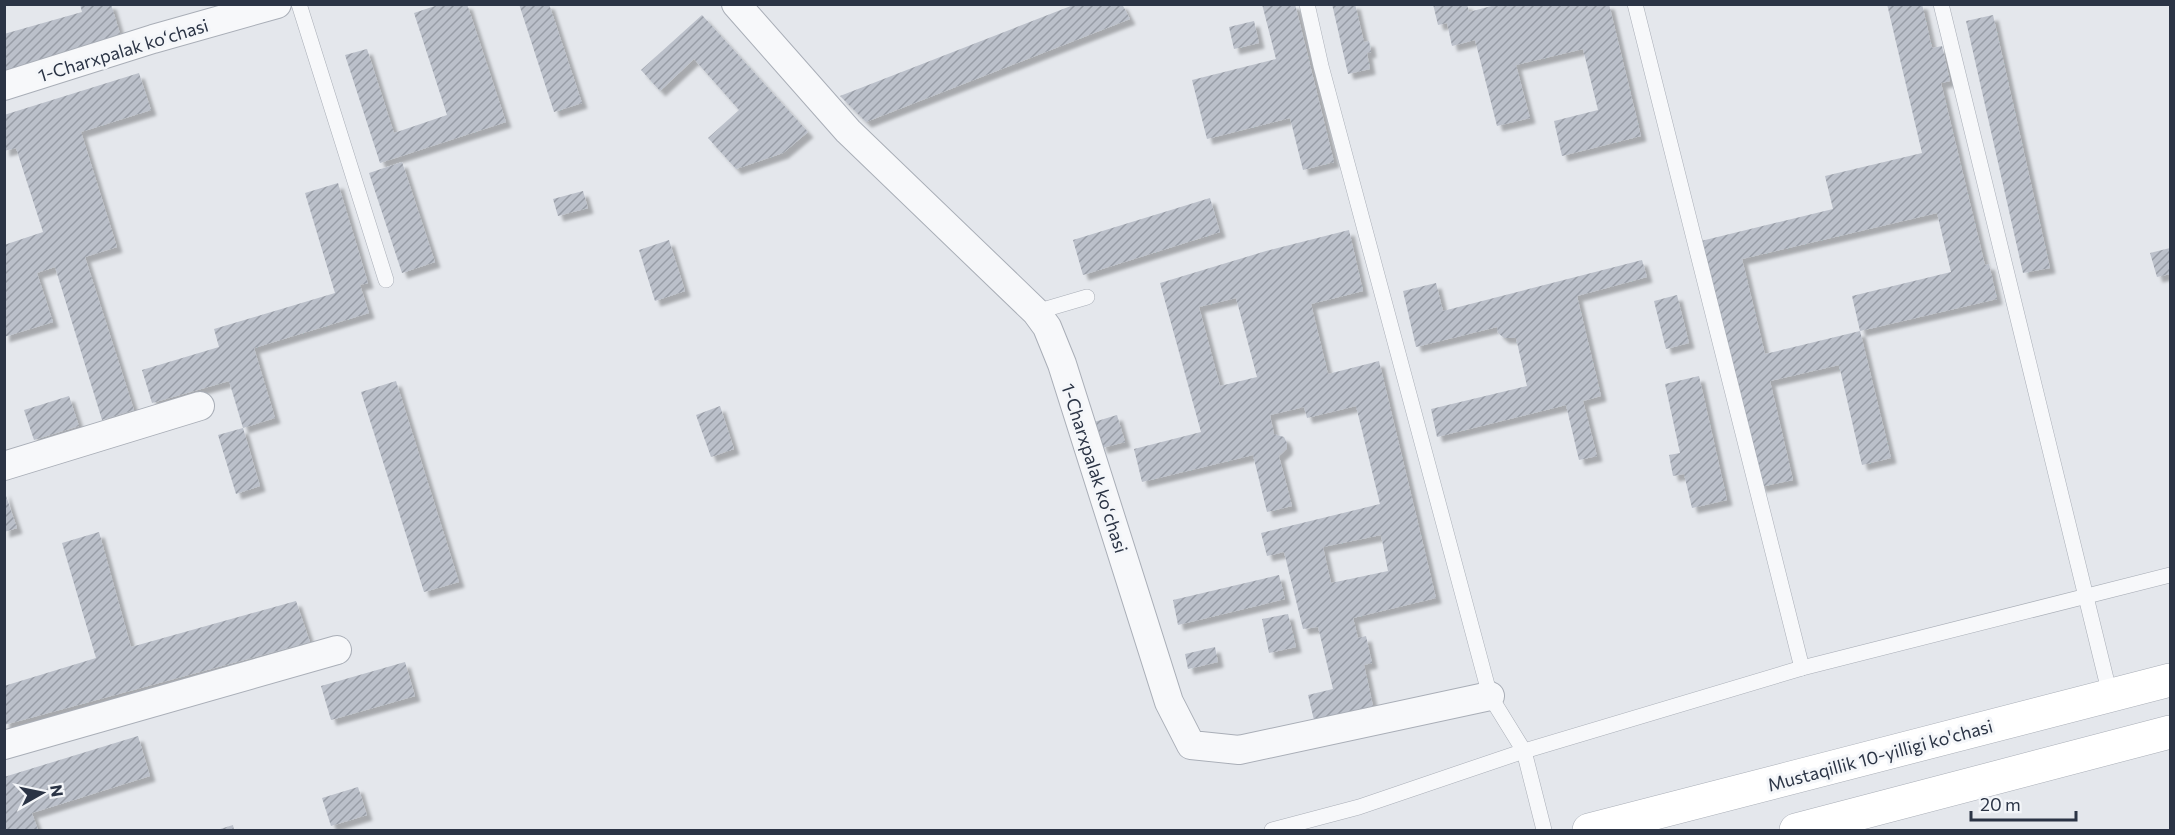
<svg xmlns="http://www.w3.org/2000/svg" width="2175" height="835" viewBox="0 0 2175 835" font-family="Commissioner,sans-serif">
	<defs>
		<pattern id="building-hatch" width="6" height="6" patternUnits="userSpaceOnUse" patternTransform="scale(1.5)"><rect width="6" height="6" fill="#bbc0ca"/><path d="M-1 1l2-2M0 6l6-6M5 7l2-2" fill="none" stroke="#989da6"/></pattern>
		<filter id="shadow"><feDropShadow dx="5.5" dy="5.5" stdDeviation="1.5" flood-color="#0004"/></filter>
	</defs>
	<rect width="100%" height="100%" fill="#e4e7ec"/>
	<g fill="url(#building-hatch)" fill-rule="evenodd" filter="url(#shadow)">
		<polygon points="80,4 111,4 121,37 4,72 4,34 82,12"/>
		<polygon points="434,4 467,4 506,122 380,163 345,55 367,49 394,133 447,115 414,13 435,6"/>
		<polygon points="519,4 549,4 582,103 554,112"/>
		<polygon points="1076,4 1122,4 1130,19 866,122 840,96"/>
		<polygon points="1262,4 1295,4 1334,162 1303,170 1290,118 1207,139 1192,80 1276,59"/>
		<polygon points="1332,4 1355,4 1364,42 1369,41 1371,52 1367,53 1370,69 1348,74"/>
		<polygon points="1433,4 1467,4 1469,12 1499,4 1609,4 1641,136 1562,156 1554,121 1598,110 1583,49 1516,65 1530,118 1497,126 1475,40 1452,46 1447,23 1438,25"/>
		<polygon points="1887,4 1922,4 1932,48 1942,46 1950,81 1941,83 1985,265 1989,264 1997,299 1860,331 1852,296 1951,272 1937,213 1742,259 1765,354 1860,331 1891,458 1862,465 1839,365 1770,381 1793,480 1760,487 1701,241 1833,209 1825,176 1922,153"/>
		<polygon points="702,15 808,132 783,153 736,169 708,138 739,110 694,59 660,91 641,70"/>
		<polygon points="1993,15 2050,268 2023,273 1966,21"/>
		<polygon points="1254,21 1259,43 1234,49 1229,27"/>
		<polygon points="139,73 151,110 81,132 117,247 85,257 134,410 102,420 55,267 37,273 53,322 4,337 4,245 43,232 16,148 4,151 4,115"/>
		<polygon points="402,162 435,262 402,273 369,173"/>
		<polygon points="338,183 368,283 360,285 369,313 254,348 275,418 243,428 229,381 152,403 142,370 219,347 214,329 335,293 305,193"/>
		<polygon points="583,191 588,208 558,216 553,199"/>
		<polygon points="1210,198 1220,232 1083,275 1073,240"/>
		<path d="M1349 230 1363 291 1311 304 1328 374 1379 361 1436 598 1353 618 1358 638 1366 636 1372 663 1364 665 1373 706 1314 720 1308 695 1333 689 1318 627 1303 629 1284 552 1267 556 1261 533 1380 504 1356 406 1307 418 1304 407 1270 415 1274 434 1284 437 1287 443V449L1279 456 1292 506 1267 512 1253 455 1142 482 1134 449 1201 432 1160 283 1266 251ZM1236 298 1257 377 1220 386 1199 307ZM1381 535 1388 571 1331 583 1323 547Z"/>
		<polygon points="669,240 685,291 655,301 639,250"/>
		<polygon points="2170,248 2170,274 2157,277 2150,253"/>
		<polygon points="1642,260 1647,277 1577,296 1601,396 1583,401 1597,456 1579,460 1566,405 1437,437 1431,409 1527,386 1516,338 1504,338 1498,333 1497,327 1416,347 1403,291 1436,283 1443,311"/>
		<polygon points="1677,295 1689,343 1666,349 1654,301"/>
		<polygon points="1699,376 1727,500 1692,508 1684,474 1673,476 1669,455 1680,453 1665,384"/>
		<polygon points="396,381 459,582 424,592 361,392"/>
		<polygon points="69,396 79,426 34,440 24,410"/>
		<polygon points="720,406 734,449 711,457 696,415"/>
		<polygon points="1117,415 1125,442 1102,448 1094,422"/>
		<polygon points="243,428 260,486 236,494 218,435"/>
		<polygon points="4,490 17,528 4,532"/>
		<polygon points="99,532 131,647 296,601 310,642 4,725 4,686 96,658 62,543"/>
		<polygon points="1279,575 1285,599 1178,625 1173,600"/>
		<polygon points="1288,614 1296,647 1269,653 1262,619"/>
		<polygon points="1215,647 1218,662 1188,669 1185,654"/>
		<polygon points="405,662 415,696 331,720 321,686"/>
		<polygon points="138,736 150,776 32,813 38,830 4,830 4,777"/>
		<polygon points="358,787 367,815 331,826 322,798"/>
		<polygon points="233,825 234,830 217,830"/>
	</g>
	<g fill="none" stroke-linecap="round" stroke-linejoin="round">
		<g stroke="#a9aeb7" stroke-width="16">
			<g id="lane">
				<polyline points="299,4 386,280"/>
				<polyline points="1307,4 1321,66 1490,696 1524,751 1544,830"/>
				<polyline points="1635,4 1802,668"/>
				<polyline points="1941,4 2110,695"/>
				<polyline points="1036,312 1087,297"/>
				<polyline points="1272,830 1359,807 1524,751 1802,668 2170,575"/>
			</g>
		</g>
		<g stroke="#a9aeb7" stroke-width="30">
			<g id="street">
				<polyline points="736,4 848,131 1036,312 1047,327 1062,364 1169,702 1191,745 1239,750 1490,696"/>
				<polyline points="4,86 153,39 277,4"/>
				<polyline points="4,466 200,406"/>
				<polyline points="4,745 337,650"/>
			</g>
		</g>
		<g stroke="#a9aeb7" stroke-width="34">
			<g id="secondary">
				<polyline points="1589,830 2170,680"/>
				<polyline points="1796,830 2170,732"/>
			</g>
		</g>
		<use href="#lane" stroke="#f7f8fa" stroke-width="15"/>
		<use href="#street" stroke="#f7f8fa" stroke-width="28"/>
		<use href="#secondary" stroke="#fff" stroke-width="33"/>
	</g>
	<g text-anchor="middle" dominant-baseline="central" stroke-width="6" stroke-linejoin="round" paint-order="stroke">
		<g font-size="18" fill="#2b3445" stroke="#f4f6f9">
			<text transform="translate(123 50) rotate(-17)">1-Charxpalak koʻchasi</text>
			<text transform="translate(1095 468) rotate(72)">1-Charxpalak koʻchasi</text>
			<text transform="translate(1880 755) rotate(-15)">Mustaqillik 10-yilligi ko'chasi</text>
		</g>
	</g>
	<rect width="2175" height="835" fill="none" stroke="#2b3445" stroke-width="12"/>
	<g transform="translate(42 793) rotate(81)" stroke="#f4f6f9" stroke-width="4.5" paint-order="stroke">
	<path d="M0-4.5L10 22L0 15L-10 22Z" fill="#2b3445"/>
	<text y="-9" font-size="16" font-weight="bold" text-anchor="middle" fill="#2b3445">N</text>
	</g>
	<path d="M1971 811v9h105v-9" fill="none" stroke="#2b3445" stroke-width="3"/>
	<text x="1980" y="811" font-size="18" fill="#2b3445" stroke="#f4f6f9" stroke-width="4.5" paint-order="stroke">20 m</text>
</svg>
